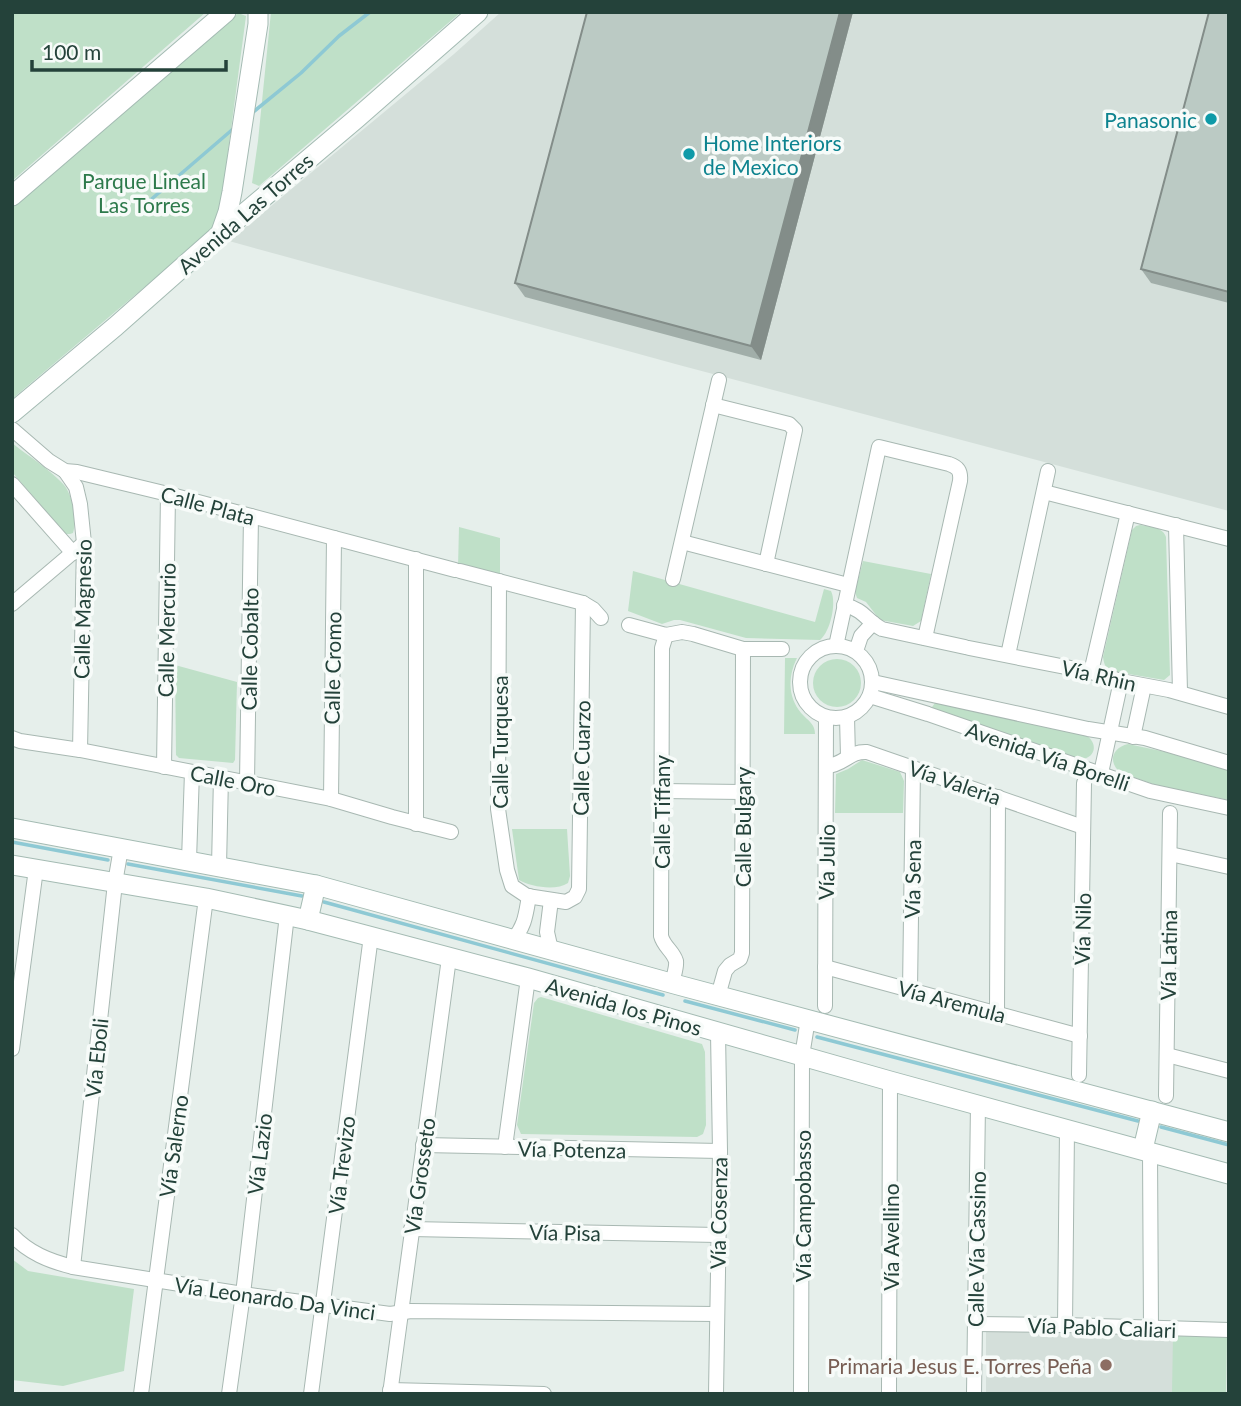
<svg xmlns="http://www.w3.org/2000/svg" width="1241" height="1406" viewBox="0 0 1241 1406" font-family="Lato,sans-serif">
	<rect width="100%" height="100%" fill="#e6efeb"/>
	<g fill="#d4dfda">
		<polygon points="501,12 1229,12 1229,511 679,365 229,241 454,54"/>
		<polygon points="986,1328 1227,1336 1226,1394 986,1394"/>
	</g>
	<g fill="#bfe0c8">
		<polygon points="12,12 206,12 12,181"/>
		<polygon points="271,12 461,12 259,186 252,183 258,141"/>
		<polygon points="238,13 246,16 222,197 212,230 12,399 12,208"/>
		<path d="M12 443C27 455 52 471 64 485 73 496 77 520 73 533L70 534H66L12 472Z"/>
		<path d="M1140 525C1150 527 1163 527 1166 537L1170 675 1164 680 1111 671C1105 667 1104 664 1103 657L1132 530 1136 526Z"/>
		<polygon points="459,527 500,538 500,574 458,567"/>
		<polygon points="863,561 931,574 921,621 913,626 880,620 866,602 857,598 855,592"/>
		<path d="M633 571 815 622 824 589 831 591C837 603 830 632 820 640L746 638 680 620H674L662 624 628 611Z"/>
		<path d="M785 658H797C787 678 788 700 804 716 810 722 815 725 815 734H784Z"/>
		<circle cx="837" cy="683" r="24"/>
		<polygon points="175,665 237,682 235,760 233,763 179,758 176,755"/>
		<path d="M935 703 1086 735C1099 744 1095 759 1080 759L934 709 932 707Z"/>
		<path d="M1128 744 1166 752 1229 770V800L1159 786 1121 773C1108 763 1111 748 1128 744Z"/>
		<polygon points="862,760 900,772 904,781 903,813 835,813 836,774 848,769"/>
		<path d="M512 829H567L570 876 568 883C556 891 531 887 519 880Z"/>
		<polygon points="541,997 702,1044 705,1052 706,1125 703,1134 697,1137 521,1134 517,1125 534,1003 538,998"/>
		<polygon points="12,1259 28,1271 134,1289 124,1371 63,1386 12,1380"/>
		<polygon points="1173,1334 1227,1336 1226,1394 1172,1394"/>
	</g>
	<g fill="none" stroke-linecap="round" stroke-linejoin="round">
		<g stroke="#8ec9d4" stroke-width="3.5">
			<polyline points="252,113 301,73 339,36 370,12"/>
			<polyline points="147,203 233,129"/>
			<polyline points="12,842 108,860"/>
			<polyline points="128,864 302,896"/>
			<polyline points="324,902 663,995"/>
			<polyline points="685,1001 795,1030"/>
			<polyline points="817,1037 1138,1121"/>
			<polyline points="1161,1127 1229,1145"/>
		</g>
		<g stroke="#a8b8b2" stroke-width="16">
			<g id="street">
				<polyline points="713,405 789,424 795,430 766,564"/>
				<polyline points="12,429 49,461 65,471 77,472 168,494 455,570"/>
				<polyline points="65,471 76,487 80,504 84,543 80,750"/>
				<polyline points="12,484 73,553"/>
				<polyline points="1044,492 1229,539"/>
				<polyline points="1176,525 1180,692"/>
				<polyline points="682,542 848,585"/>
				<polyline points="416,559 416,824"/>
				<polyline points="460,571 583,603 593,609 601,618"/>
				<polyline points="673,579 719,380"/>
				<polyline points="499,581 498,809 507,870 512,886 527,896 566,902 575,897 579,889 583,603"/>
				<polyline points="12,604 84,543"/>
				<path d="M844 605C865 610 865 620 882 629L965 647"/>
				<polyline points="629,625 666,635 682,632 693,634 743,649 782,649"/>
				<path d="M666 635 662 648 661 936C664 947 673 951 676 961 677 968 673 977 672 984"/>
				<circle cx="836" cy="682" r="36"/>
				<path d="M836 646 879 447 949 464C958 467 961 471 960 481L925 638"/>
				<polyline points="969,648 1091,672 1121,681 1169,690 1229,707"/>
				<polyline points="856,651 861,636 873,623"/>
				<polyline points="1008,655 1048,471"/>
				<polyline points="1091,672 1128,513"/>
				<polyline points="873,682 1088,729 1145,738 1229,763"/>
				<polyline points="870,696 928,714 1150,791 1229,808"/>
				<polyline points="847,717 848,757"/>
				<polyline points="1133,737 1144,686"/>
				<polyline points="12,738 20,741 80,750 331,799 392,817 451,832"/>
				<path d="M827 766C844 765 849 751 867 752L1083 827"/>
				<polyline points="164,767 168,494"/>
				<polyline points="1101,773 1121,681"/>
				<polyline points="247,782 251,516"/>
				<polyline points="662,791 742,792"/>
				<polyline points="331,799 334,538"/>
				<polyline points="1170,854 1229,867"/>
				<polyline points="189,860 192,772"/>
				<polyline points="219,866 221,777"/>
				<polyline points="551,900 547,932 551,950"/>
				<path d="M512 940C525 928 526 913 529 896"/>
				<polyline points="825,967 1080,1036"/>
				<polyline points="910,990 913,768"/>
				<polyline points="718,996 725,971 730,965 740,959 742,953 743,649"/>
				<polyline points="825,1006 826,718"/>
				<polyline points="997,1013 998,797"/>
				<polyline points="12,1049 36,869"/>
				<polyline points="1167,1055 1229,1071"/>
				<polyline points="1079,1075 1084,783"/>
				<polyline points="1166,1096 1170,813"/>
				<polyline points="423,1145 720,1151"/>
				<polyline points="505,1147 528,978"/>
				<polyline points="1150,1151 1151,1328"/>
				<polyline points="411,1229 718,1235"/>
				<path d="M12 1235C29 1253 49 1261 73 1267L243 1294 390 1314 411 1311 716 1314"/>
				<polyline points="73,1267 115,883 121,848"/>
				<polyline points="975,1324 1065,1325 1229,1330"/>
				<polyline points="1065,1325 1067,1129"/>
				<polyline points="390,1390 544,1394"/>
				<polyline points="141,1394 206,898"/>
				<polyline points="229,1394 243,1294 287,915"/>
				<polyline points="311,1394 371,936"/>
				<polyline points="390,1394 449,958"/>
				<polyline points="716,1394 720,1151 718,1033"/>
				<polyline points="801,1394 802,1056 808,1019"/>
				<polyline points="889,1394 890,1081"/>
				<polyline points="974,1394 978,1104"/>
			</g>
		</g>
		<g stroke="#a4bbb3" stroke-width="21">
			<g id="secondary">
				<polyline points="12,196 226,12"/>
				<polyline points="221,232 228,212 232,192 258,24 258,12"/>
				<polyline points="12,413 116,326 221,233 356,119 478,12"/>
				<polyline points="12,828 316,885 678,985 1229,1132"/>
				<polyline points="12,865 206,898 308,920 528,978 890,1081 1229,1174"/>
				<polyline points="308,920 316,885"/>
				<polyline points="1143,1149 1152,1111"/>
			</g>
		</g>
		<use href="#street" stroke="#fff" stroke-width="14"/>
		<use href="#secondary" stroke="#fff" stroke-width="19"/>
	</g>
	<g fill="#a1aea9">
		<polygon points="587,12 853,12 761,360 525,297 515,283"/>
		<polygon points="1229,12 1229,303 1151,283 1141,269"/>
	</g>
	<polygon fill="#838d89" points="840,12 853,12 761,360 751,346"/>
	<g fill="#bbcac4" stroke="#838d89" stroke-width="2">
		<polygon points="587,12 840,12 751,346 515,283"/>
		<polygon points="1209,12 1229,12 1229,292 1141,269"/>
	</g>
	<g fill="#0f9aa8" stroke="#f7fbf9" stroke-width="2.5">
		<circle cx="1211" cy="119" r="7"/>
		<circle cx="689" cy="154" r="7"/>
	</g>
	<circle fill="#8d6e63" stroke="#f7fbf9" stroke-width="2.5" cx="1106" cy="1365" r="7"/>
	<g text-anchor="middle" dominant-baseline="central" stroke-width="7" stroke-linejoin="round" paint-order="stroke">
		<g font-size="21" fill="#0d838f" stroke="#f7fbf9" text-anchor="end">
			<text x="1197" y="119">Panasonic</text>
			<text x="703" y="142" text-anchor="start">Home Interiors<tspan x="703" dy="24">de Mexico</tspan></text>
		</g>
		<g font-size="21" fill="#2d7a4b" stroke="#f7fbf9">
			<text x="144" y="180">Parque Lineal<tspan x="144" dy="24">Las Torres</tspan></text>
		</g>
		<g font-size="21" fill="#24423a" stroke="#f7fbf9">
			<text transform="translate(245 213) rotate(-41)">Avenida Las Torres</text>
			<text transform="translate(208 505) rotate(15)">Calle Plata</text>
			<text transform="translate(82 609) rotate(-89)">Calle Magnesio</text>
			<text transform="translate(166 630) rotate(-89)">Calle Mercurio</text>
			<text transform="translate(249 649) rotate(-89)">Calle Cobalto</text>
			<text transform="translate(332 668) rotate(-89)">Calle Cromo</text>
			<text transform="translate(1099 675) rotate(13)">Vía Rhin</text>
			<text transform="translate(499 742) rotate(-90)">Calle Turquesa</text>
			<text transform="translate(1048 756) rotate(19)">Avenida Vía Borelli</text>
			<text transform="translate(581 758) rotate(-89)">Calle Cuarzo</text>
			<text transform="translate(233 780) rotate(11)">Calle Oro</text>
			<text transform="translate(955 782) rotate(19)">Vía Valeria</text>
			<text transform="translate(661 812) rotate(-90)">Calle Tiffany</text>
			<text transform="translate(742 827) rotate(-90)">Calle Bulgary</text>
			<text transform="translate(826 862) rotate(-89)">Vía Julio</text>
			<text transform="translate(912 879) rotate(-89)">Vía Sena</text>
			<text transform="translate(1082 929) rotate(-89)">Vía Nilo</text>
			<text transform="translate(1168 955) rotate(-89)">Vía Latina</text>
			<text transform="translate(952 1001) rotate(15)">Vía Aremula</text>
			<text transform="translate(624 1006) rotate(16)">Avenida los Pinos</text>
			<text transform="translate(96 1058) rotate(-84)">Vía Eboli</text>
			<text transform="translate(173 1146) rotate(-82)">Vía Salerno</text>
			<text transform="translate(572 1149) rotate(1)">Vía Potenza</text>
			<text transform="translate(259 1154) rotate(-83)">Vía Lazio</text>
			<text transform="translate(341 1165) rotate(-83)">Vía Trevizo</text>
			<text transform="translate(419 1176) rotate(-82)">Vía Grosseto</text>
			<text transform="translate(802 1206) rotate(-90)">Vía Campobasso</text>
			<text transform="translate(718 1213) rotate(-89)">Vía Cosenza</text>
			<text transform="translate(565 1232) rotate(1)">Vía Pisa</text>
			<text transform="translate(890 1237) rotate(-90)">Vía Avellino</text>
			<text transform="translate(976 1249) rotate(-89)">Calle Vía Cassino</text>
			<text transform="translate(275 1298) rotate(8)">Vía Leonardo Da Vinci</text>
			<text transform="translate(1102 1327) rotate(2)">Vía Pablo Caliari</text>
		</g>
		<g font-size="21" fill="#785e54" stroke="#f7fbf9" text-anchor="end">
			<text x="1092" y="1365">Primaria Jesus E. Torres Peña</text>
		</g>
	</g>
	<rect width="1241" height="1406" fill="none" stroke="#24423a" stroke-width="28"/>
	<path d="M32 60v10h194v-10" fill="none" stroke="#24423a" stroke-width="3.5"/>
	<text x="42" y="60" font-size="21" fill="#24423a" stroke="#f7fbf9" stroke-width="5" paint-order="stroke">100 m</text>
</svg>
